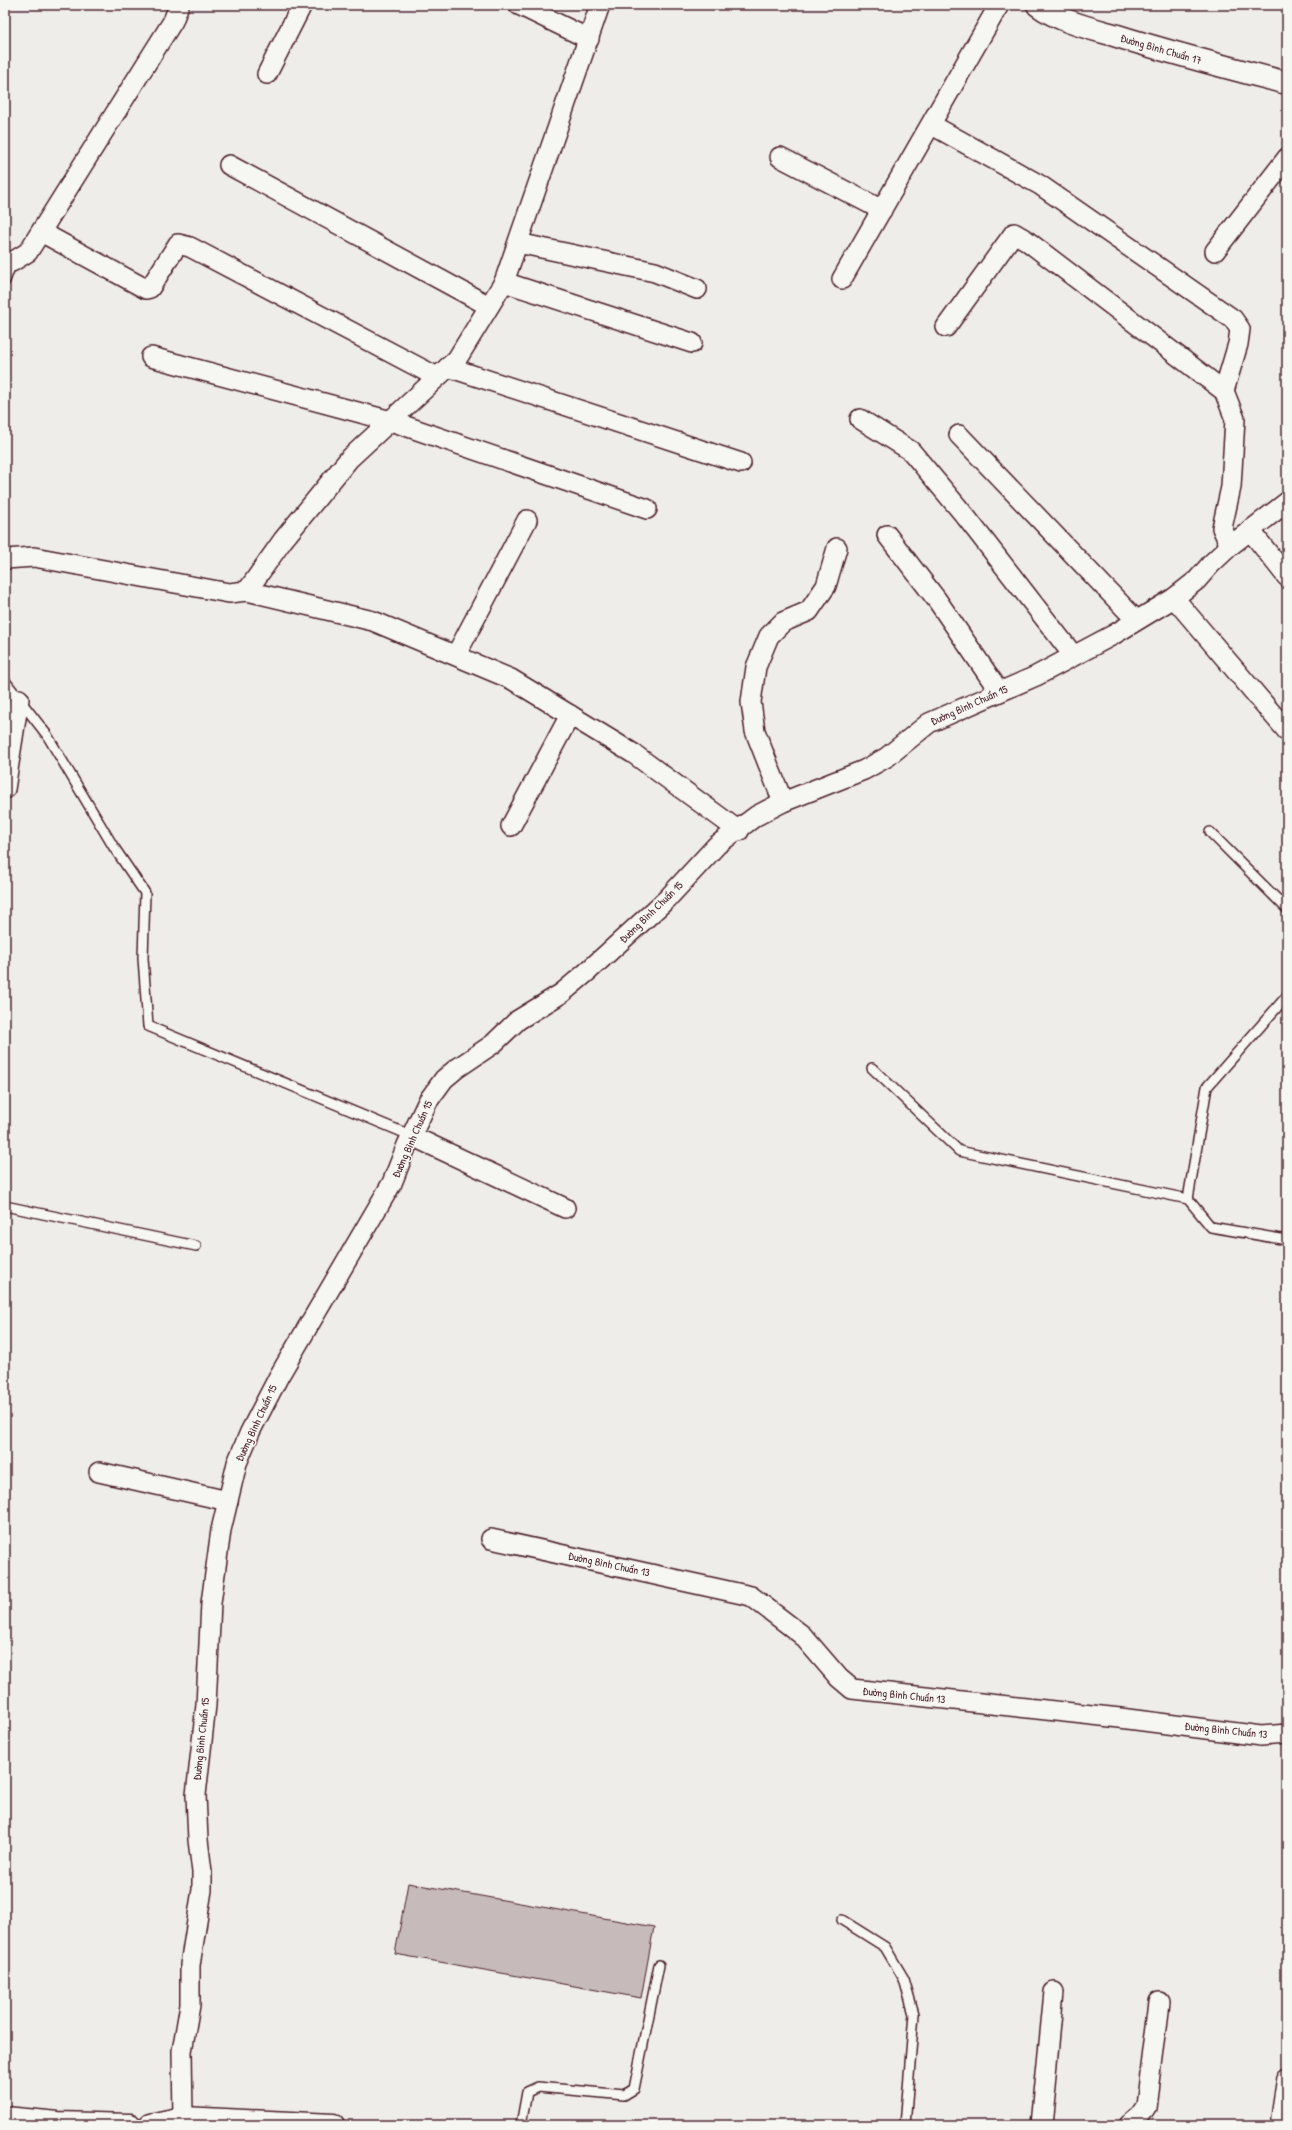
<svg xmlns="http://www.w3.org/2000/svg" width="1292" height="2130" viewBox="0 0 1292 2130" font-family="'Patrick Hand',sans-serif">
	<rect width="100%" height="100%" fill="#efedea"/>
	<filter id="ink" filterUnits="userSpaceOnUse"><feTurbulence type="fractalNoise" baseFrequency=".025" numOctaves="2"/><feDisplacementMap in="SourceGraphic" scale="8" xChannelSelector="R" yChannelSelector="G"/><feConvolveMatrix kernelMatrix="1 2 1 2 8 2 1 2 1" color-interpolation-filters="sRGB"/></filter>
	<g filter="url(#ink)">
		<polygon fill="#c6babb" stroke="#4a1f2b" points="408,1883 654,1927 641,1998 395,1954"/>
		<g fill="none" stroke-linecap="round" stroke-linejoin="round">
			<g stroke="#4a1f2b" stroke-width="12">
				<g id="service">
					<polyline points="5,281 12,262"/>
					<polyline points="5,681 47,735 113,846 145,893 143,958 148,1026 412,1136"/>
					<polyline points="1210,832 1287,909"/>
					<polyline points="872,1068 959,1151 1188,1199 1211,1227 1287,1240"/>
					<polyline points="1188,1199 1207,1087 1287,996"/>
					<polyline points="5,1206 196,1246"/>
					<polyline points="842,1920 885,1947 904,1979 914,2014 905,2125"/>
					<polyline points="521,2125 527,2092 538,2087 624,2095 634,2089 659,1965"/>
				</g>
			</g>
			<g stroke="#4a1f2b" stroke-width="22">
				<g id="minor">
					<polyline points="519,5 589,39"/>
					<polyline points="267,74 302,5"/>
					<polyline points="932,125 1040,185 1233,319 1240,329 1238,344 1224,391"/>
					<polyline points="780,157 882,210"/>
					<polyline points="229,165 489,306"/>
					<polyline points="41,232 146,289 150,288 178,244 190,247 437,377"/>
					<polyline points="518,243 655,272 697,289"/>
					<polyline points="1215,251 1287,158"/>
					<polyline points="5,260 12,262 28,252 173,21 179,5"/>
					<polyline points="842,279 999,5"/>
					<polyline points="504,282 692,343"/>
					<polyline points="946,327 1014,233 1026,240 1224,391 1235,419 1231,487 1222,528 1230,546"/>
					<polyline points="151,357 391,421 647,509"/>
					<polyline points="448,367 741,463"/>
					<polyline points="860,419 911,451 966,517 1073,655"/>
					<polyline points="959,435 1136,620"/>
					<polyline points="1250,530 1287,577"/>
					<polyline points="887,535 937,600 999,691"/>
					<polyline points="5,559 34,557 229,593 247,591 283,540 349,459 457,359 504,282 600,5"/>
					<polyline points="247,591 373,621 511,679 634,754 739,831"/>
					<polyline points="1174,598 1287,731"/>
					<polyline points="456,655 527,520"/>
					<polyline points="5,789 19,699"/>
					<polyline points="783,802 755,731 751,702 756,667 769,636 783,622 809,611 826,586 837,548"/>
					<polyline points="511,826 570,715"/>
					<polyline points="412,1136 565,1208"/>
					<polyline points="99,1472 228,1501"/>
					<polyline points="491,1539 751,1596 802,1635 839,1678 852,1689 1120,1718 1261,1736 1287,1734"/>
					<polyline points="183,2118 182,2051 190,2005 190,1965 202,1890 202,1872 198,1840 196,1795 206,1705 211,1603 221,1530 237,1463 250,1432 279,1376 392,1183 407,1145 428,1101 444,1079 456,1069 493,1044 518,1020 562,993 587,972 667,899 717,845 756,816 783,802 864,770 887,757 929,723 1036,676 1113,635 1174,598 1197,580 1211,564 1230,546 1287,502"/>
					<polyline points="1041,2125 1054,1992"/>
					<polyline points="1129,2125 1140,2116 1146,2107 1159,2002"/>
					<polyline points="1280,2125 1287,2078"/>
				</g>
			</g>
			<g stroke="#4a1f2b" stroke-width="25">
				<path id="tertiary" d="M1038 5C1059 21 1089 28 1114 35 1171 53 1229 68 1287 83"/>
			</g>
			<g stroke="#4a1f2b" stroke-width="25">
				<g id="secondary">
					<polyline points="5,2118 58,2123 130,2125"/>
					<polyline points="150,2125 183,2118 333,2125"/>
				</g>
			</g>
			<use href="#service" stroke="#f6f6f2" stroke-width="9"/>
			<use href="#minor" stroke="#f6f6f2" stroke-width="19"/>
			<use href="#tertiary" stroke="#f6f6f2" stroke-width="22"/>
			<use href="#secondary" stroke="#f6f6f2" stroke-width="22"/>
		</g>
	</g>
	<g text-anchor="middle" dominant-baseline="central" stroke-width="3" stroke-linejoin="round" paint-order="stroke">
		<g font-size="11" fill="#4a1f2b" stroke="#f6f6f2">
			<text transform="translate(1161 49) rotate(16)">Đường Bình Chuẩn 17</text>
			<text transform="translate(969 705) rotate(-24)">Đường Bình Chuẩn 15</text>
			<text transform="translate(651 912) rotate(-44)">Đường Bình Chuẩn 15</text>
			<text transform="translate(412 1139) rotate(-66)">Đường Bình Chuẩn 15</text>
			<text transform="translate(256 1423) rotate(-65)">Đường Bình Chuẩn 15</text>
			<text transform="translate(609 1564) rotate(12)">Đường Bình Chuẩn 13</text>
			<text transform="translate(904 1695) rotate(6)">Đường Bình Chuẩn 13</text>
			<text transform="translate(1226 1730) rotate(6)">Đường Bình Chuẩn 13</text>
			<text transform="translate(201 1739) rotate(-84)">Đường Bình Chuẩn 15</text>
		</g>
	</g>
	<rect width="1292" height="2130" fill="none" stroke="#f6f6f2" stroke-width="20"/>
	<rect x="10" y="10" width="1272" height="2110" fill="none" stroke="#4a1f2b" stroke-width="1.5" filter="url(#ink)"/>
</svg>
